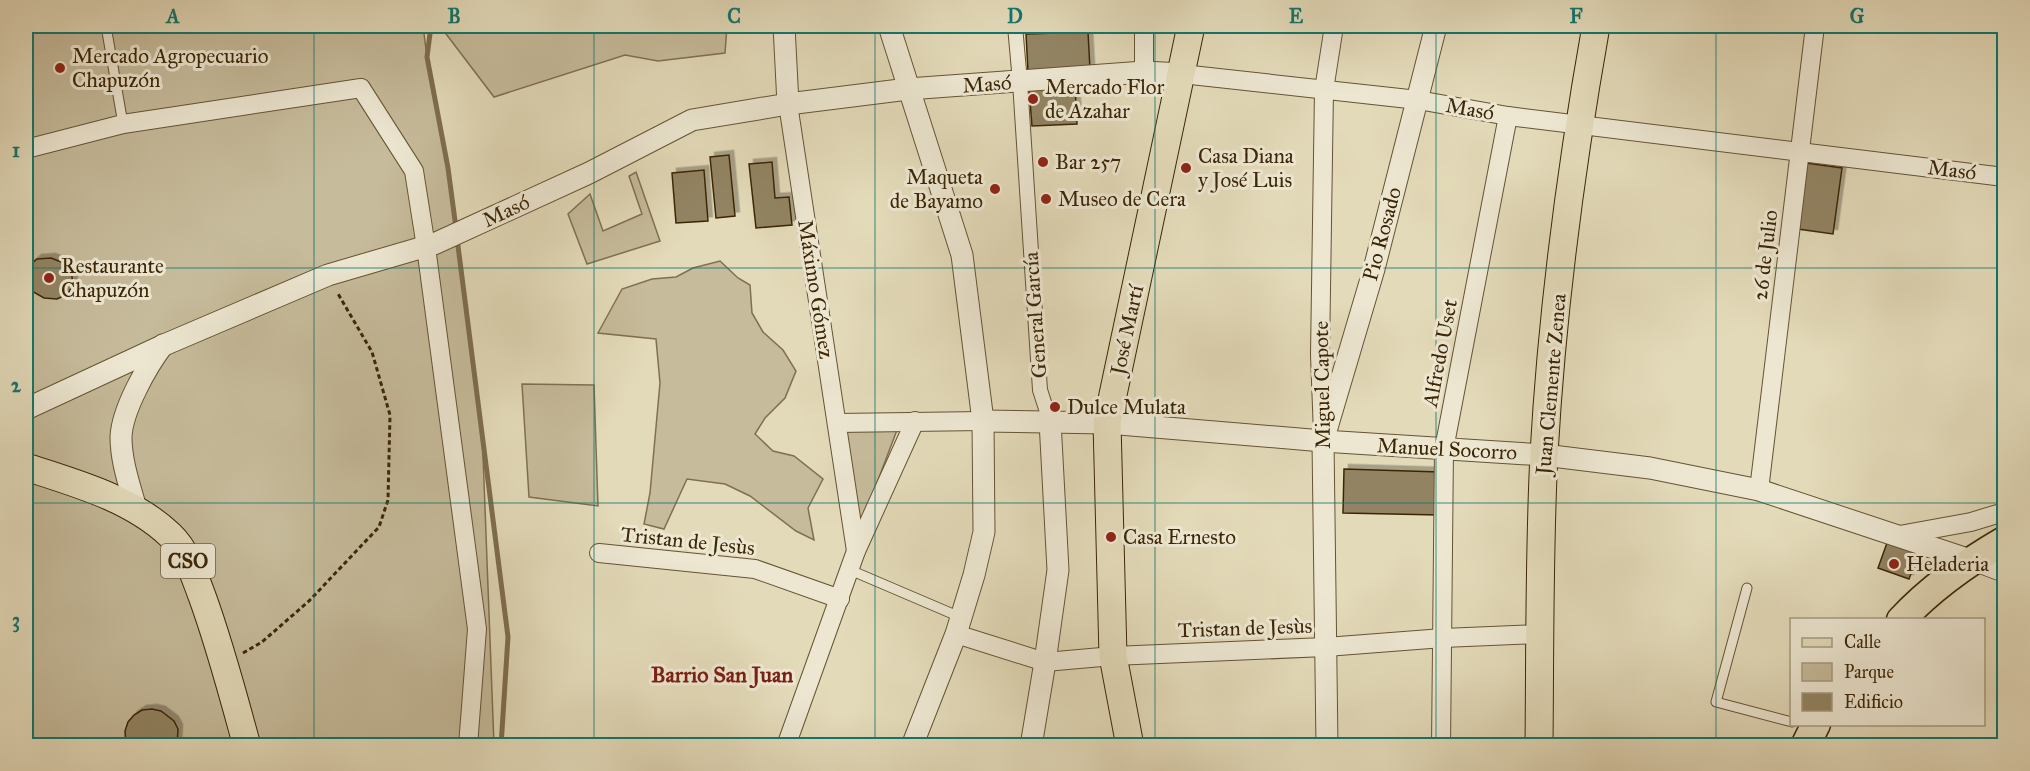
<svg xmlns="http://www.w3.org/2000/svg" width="2030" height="771" viewBox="0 0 2030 771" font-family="'IM FELL Great Primer',serif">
	<defs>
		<filter id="shadow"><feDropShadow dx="4.5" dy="-4.5" stdDeviation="0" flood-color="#0004"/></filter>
	</defs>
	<rect width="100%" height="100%" fill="#e3dab9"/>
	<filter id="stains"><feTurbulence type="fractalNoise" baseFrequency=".00333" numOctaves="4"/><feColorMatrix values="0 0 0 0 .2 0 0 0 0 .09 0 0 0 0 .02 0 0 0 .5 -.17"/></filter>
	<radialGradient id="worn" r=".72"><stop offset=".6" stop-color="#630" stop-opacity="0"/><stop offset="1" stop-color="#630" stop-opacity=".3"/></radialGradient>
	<g fill="#c6bb9b" stroke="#807050" stroke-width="1.5">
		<polygon points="26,26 423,26 427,57 448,168 482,429 494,745 26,745"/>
		<polygon points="440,26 727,26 725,53 658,61 625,55 494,97"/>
		<polygon points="636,172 660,241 587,264 568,214 590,194 603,231 642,214 629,176"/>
		<polygon points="720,261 738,278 750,285 752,313 763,332 783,350 796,371 785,398 765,418 755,434 773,451 794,456 823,479 808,508 814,540 796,531 750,496 725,484 687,479 664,529 644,524 650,493 660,383 656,339 598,333 622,289 652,279 676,277 693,268"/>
		<polygon points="522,384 594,385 598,506 529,497"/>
		<polygon points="845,428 897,430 861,525"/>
	</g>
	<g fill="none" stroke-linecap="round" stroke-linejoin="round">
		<g stroke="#7e6d4d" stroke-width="5">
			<polyline points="431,26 427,57 448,168 456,228"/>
			<polyline points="457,238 508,637 501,746"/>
		</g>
	</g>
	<g fill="#928463" stroke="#3b2606" stroke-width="1.5" filter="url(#shadow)">
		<polygon points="1088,32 1090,69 1028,71 1026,34"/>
		<polygon points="1075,85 1077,124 1032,126 1029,88"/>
		<polygon points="729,155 735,216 716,218 710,157"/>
		<polygon points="772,162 775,198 789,197 792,225 756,228 749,164"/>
		<polygon points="1806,163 1842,168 1833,234 1798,229"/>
		<polygon points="704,170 708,221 676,223 672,173"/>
		<polygon points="51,258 64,263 71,270 73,284 68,294 57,299 44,298 32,291 26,294 26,272 29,266 37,259"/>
		<polygon points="1344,469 1440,472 1439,515 1343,513"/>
		<polygon points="1887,543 1919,553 1909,579 1878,568"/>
		<polygon points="152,709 161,711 174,721 178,729 177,746 126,746 125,731 128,722 134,715 142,710"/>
	</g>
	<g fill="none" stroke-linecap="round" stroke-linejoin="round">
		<g stroke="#655333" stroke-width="11">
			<g id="service">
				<polyline points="106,26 123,124"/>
				<polyline points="850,570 960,617"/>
				<polyline points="1747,588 1716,702 1792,722"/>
			</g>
		</g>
		<g stroke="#655333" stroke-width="16">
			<polyline id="pedestrian" points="1015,26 1020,82 1040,390 1050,421"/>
		</g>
		<g stroke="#655333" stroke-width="20">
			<g id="minor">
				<polyline points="1144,72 1144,26"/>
				<polyline points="1182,74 1418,100 1508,116 2004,177"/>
				<polyline points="788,104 856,551"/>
				<polyline points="26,149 123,124 361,88 414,171 426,247 477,629 468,746"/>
				<polyline points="837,423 983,421"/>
				<polyline points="1323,434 1320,355 1324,90 1334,26"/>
				<polyline points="1759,490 1815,26"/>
				<polyline points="1894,536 1971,522 2004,512"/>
				<polyline points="599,553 755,569 840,599"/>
				<polyline points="1970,560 2004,573"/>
				<polyline points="956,634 1045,662 1113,656 1326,647 1443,638 1541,634"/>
				<polyline points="786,746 856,551 915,421"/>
				<polyline points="1441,746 1444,449 1508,116"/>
			</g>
		</g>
		<g stroke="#655333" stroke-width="23">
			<g id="tertiary">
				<polyline points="784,26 788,104"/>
				<polyline points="889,26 962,255 983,421 984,532 974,575 956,634 912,746"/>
				<polyline points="26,409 164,345 328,275 434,244 589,173 692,120 788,104 908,89 1144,72 1182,74"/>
				<polyline points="983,421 1107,423 1323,441 1544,455 1650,468 1759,490 1970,560"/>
				<path d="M136 509C130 486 121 462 121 437 122 410 147 366 163 345"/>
				<polyline points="1031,746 1045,662 1058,570 1050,421"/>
				<polyline points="1327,746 1323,441 1374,269 1436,26"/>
			</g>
		</g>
		<g stroke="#3b2606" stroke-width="29">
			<g id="primary">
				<path d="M26 467C75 483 131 498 170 535 187 551 194 575 202 596 220 645 233 695 247 746"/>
				<polyline points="1130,746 1113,656 1107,423 1191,26"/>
				<path d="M1539 746C1540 649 1539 551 1544 454 1552 311 1571 167 1596 26"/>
			</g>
		</g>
		<g stroke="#3b2606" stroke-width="31">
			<g id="trunk">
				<path d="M1901 620C1932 587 1966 563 2004 541"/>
				<polyline points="1805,746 1816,724"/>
			</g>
		</g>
		<polyline stroke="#3b2606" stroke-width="3" stroke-dasharray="4.5 3" stroke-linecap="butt" points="243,653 262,642 309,601 379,527 388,500 390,415 372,352 337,292"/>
		<use href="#service" stroke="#ede7d2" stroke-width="9"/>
		<use href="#pedestrian" stroke="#ede7d2" stroke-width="14"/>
		<use href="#minor" stroke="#ede7d2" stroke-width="18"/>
		<use href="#tertiary" stroke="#ede7d2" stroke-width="21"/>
		<use href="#primary" stroke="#e3dab9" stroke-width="27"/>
		<use href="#trunk" stroke="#e3dab9" stroke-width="28"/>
	</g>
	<path fill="none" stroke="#0f766e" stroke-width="1.5" stroke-opacity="0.55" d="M314 26V746M594 26V746M875 26V746M1155 26V746M1436 26V746M1716 26V746M26 268H2004M26 503H2004"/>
	<g fill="#8f2418" stroke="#ede7d2" stroke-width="2">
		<circle cx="60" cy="68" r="6"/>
		<circle cx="1033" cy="99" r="6"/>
		<circle cx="1043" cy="162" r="6"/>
		<circle cx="1186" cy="168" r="6"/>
		<circle cx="995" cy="189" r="6"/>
		<circle cx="1046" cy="199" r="6"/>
		<circle cx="49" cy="278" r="6"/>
		<circle cx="1055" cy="407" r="6"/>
		<circle cx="1111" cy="537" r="6"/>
		<circle cx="1894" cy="564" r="6"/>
	</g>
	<g text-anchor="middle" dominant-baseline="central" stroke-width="6" stroke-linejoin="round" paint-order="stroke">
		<rect fill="#ede7d2" stroke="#706043" stroke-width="1.5" x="161" y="544" width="54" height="34" rx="4.5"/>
		<g font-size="20" font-weight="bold" fill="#3b2606">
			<text x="188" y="561">CSO</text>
		</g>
		<g font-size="21" fill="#3b2606" stroke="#ede7d2" text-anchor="start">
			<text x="72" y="56">Mercado Agropecuario<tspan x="72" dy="24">Chapuzón</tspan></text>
			<text x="1045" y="87">Mercado Flor<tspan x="1045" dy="24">de Azahar</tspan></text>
			<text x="1198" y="156">Casa Diana<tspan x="1198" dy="24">y José Luis</tspan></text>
			<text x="1055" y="162">Bar 257</text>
			<text x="983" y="177" text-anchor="end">Maqueta<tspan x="983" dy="24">de Bayamo</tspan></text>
			<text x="1058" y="199">Museo de Cera</text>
			<text x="61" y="266">Restaurante<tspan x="61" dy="24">Chapuzón</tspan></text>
			<text x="1067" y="407">Dulce Mulata</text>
			<text x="1123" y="537">Casa Ernesto</text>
			<text x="1906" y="564">Heladeria</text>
		</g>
		<g font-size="21" fill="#3b2606" stroke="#ede7d2">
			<text transform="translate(987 84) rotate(-4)">Masó</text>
			<text transform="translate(1470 109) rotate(10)">Masó</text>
			<text transform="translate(1952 170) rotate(7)">Masó</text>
			<text transform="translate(506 211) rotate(-25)">Masó</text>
			<text transform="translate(1382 234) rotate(-75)">Pio Rosado</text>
			<text transform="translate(1765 255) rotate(-83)">26 de Julio</text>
			<text transform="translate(816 289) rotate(81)">Máximo Gómez</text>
			<text transform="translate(1035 315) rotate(-94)">General García</text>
			<text transform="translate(1127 330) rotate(-78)">José Martí</text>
			<text transform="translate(1440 353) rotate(-79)">Alfredo Uset</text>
			<text transform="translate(1551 384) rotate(-85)">Juan Clemente Zenea</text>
			<text transform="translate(1322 385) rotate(-91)">Miguel Capote</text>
			<text transform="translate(1447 449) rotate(3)">Manuel Socorro</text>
			<text transform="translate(688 541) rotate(6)">Tristan de Jesùs</text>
			<text transform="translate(1245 628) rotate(-2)">Tristan de Jesùs</text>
		</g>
		<g font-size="22" font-weight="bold" fill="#7a1f14" stroke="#ede7d2">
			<text x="722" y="674">Barrio San Juan</text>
		</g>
	</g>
	<rect width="2030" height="771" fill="none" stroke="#e3dab9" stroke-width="66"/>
	<rect x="1790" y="618" width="195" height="108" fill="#ede7d2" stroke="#a69a80" stroke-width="1.5"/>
	<rect x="1802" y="638" width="30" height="9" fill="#e3dab9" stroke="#a69a80" stroke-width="1.5"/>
	<text x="1844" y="648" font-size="18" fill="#3b2606">Calle</text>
	<rect x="1802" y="663" width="30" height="18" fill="#c6bb9b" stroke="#a69a80" stroke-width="1.5"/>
	<text x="1844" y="678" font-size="18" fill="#3b2606">Parque</text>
	<rect x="1802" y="693" width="30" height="18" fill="#928463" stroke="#a69a80" stroke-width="1.5"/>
	<text x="1844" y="708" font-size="18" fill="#3b2606">Edificio</text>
	<rect x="33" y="33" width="1964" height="705" fill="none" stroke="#0f766e" stroke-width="2"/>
	<g font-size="20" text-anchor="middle" font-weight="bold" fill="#0f766e">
		<text x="173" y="23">A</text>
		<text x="454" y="23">B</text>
		<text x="734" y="23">C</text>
		<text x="1015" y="23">D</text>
		<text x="1296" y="23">E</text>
		<text x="1576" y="23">F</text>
		<text x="1857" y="23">G</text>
		<text x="16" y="157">1</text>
		<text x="16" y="392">2</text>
		<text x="16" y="627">3</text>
	</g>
	<rect width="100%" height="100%" filter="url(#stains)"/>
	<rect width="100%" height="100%" fill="url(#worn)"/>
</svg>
